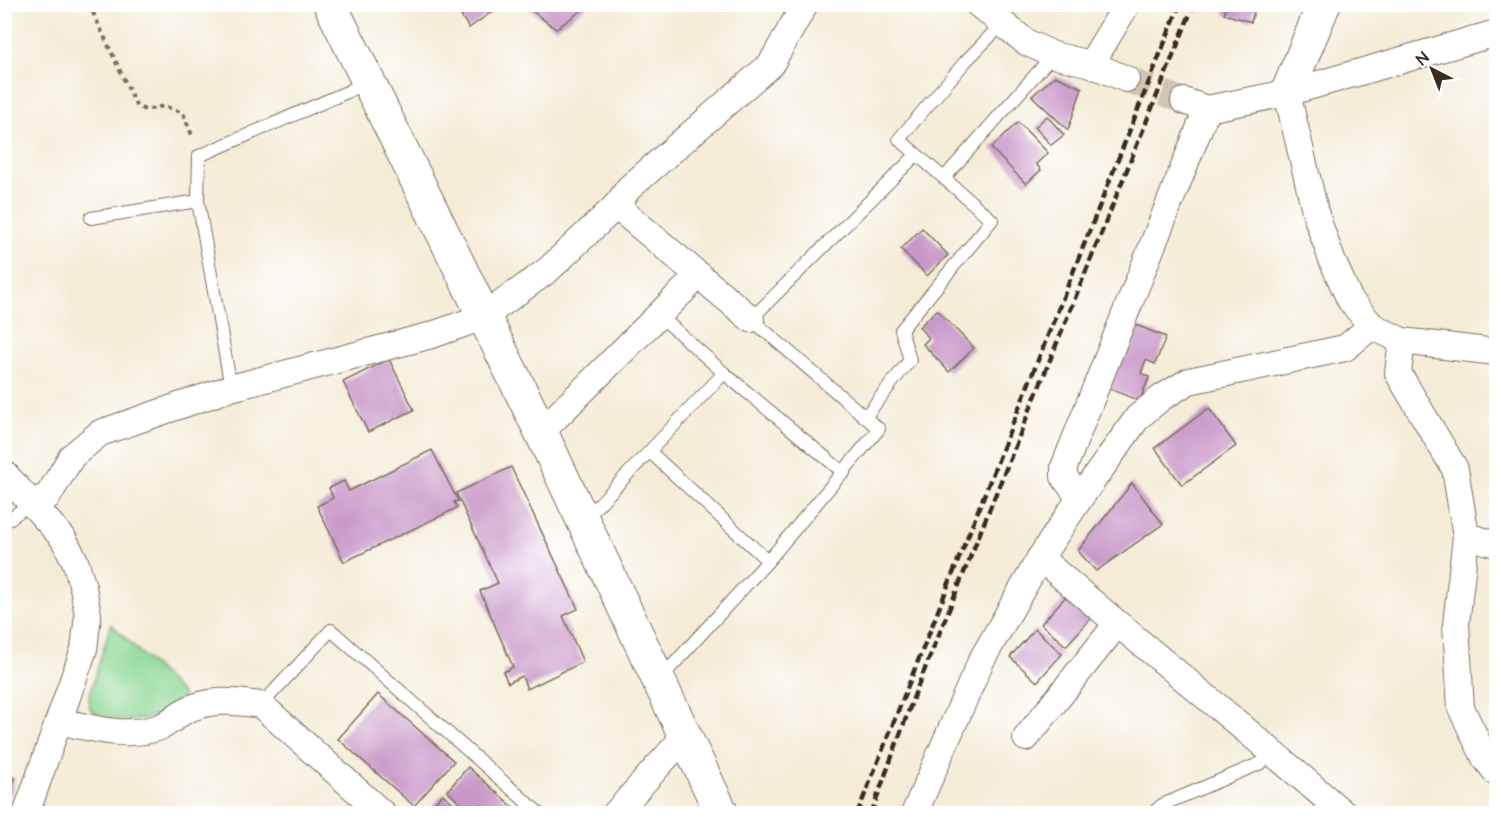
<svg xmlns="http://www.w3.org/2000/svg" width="1501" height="818" viewBox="0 0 1501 818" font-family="'Architects Daughter',sans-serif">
	<rect width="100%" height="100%" fill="#fff"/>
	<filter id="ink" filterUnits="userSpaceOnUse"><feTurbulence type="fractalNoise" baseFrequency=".0167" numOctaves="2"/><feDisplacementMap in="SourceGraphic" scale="12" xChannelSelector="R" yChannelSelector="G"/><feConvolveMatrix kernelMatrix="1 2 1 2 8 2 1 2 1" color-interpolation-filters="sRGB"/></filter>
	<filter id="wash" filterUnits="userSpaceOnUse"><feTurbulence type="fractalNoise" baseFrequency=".008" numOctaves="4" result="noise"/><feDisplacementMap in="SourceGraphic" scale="24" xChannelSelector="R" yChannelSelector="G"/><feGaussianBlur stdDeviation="1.35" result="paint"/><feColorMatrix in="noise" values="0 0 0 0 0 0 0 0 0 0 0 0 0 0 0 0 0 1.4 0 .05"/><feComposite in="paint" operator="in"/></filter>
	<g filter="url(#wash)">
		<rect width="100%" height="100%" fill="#f4ecd7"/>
		<path fill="#8dd895" stroke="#64815a" stroke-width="1.5" d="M111 624 184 696C176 702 168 709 160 713 141 723 107 723 90 709L89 696Z"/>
		<g id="blocks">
			<g fill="#c897c8">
				<polygon points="453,4 503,4 469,28"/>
				<polygon points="523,4 590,4 556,29"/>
				<polygon points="1227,4 1256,4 1251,22 1224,14"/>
				<polygon points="1055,76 1082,88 1068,130 1032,96"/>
				<polygon points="1047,116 1064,135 1051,145 1035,127"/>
				<polygon points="1018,122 1048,153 1036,164 1041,170 1026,184 991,148"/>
				<polygon points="922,228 948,255 927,276 901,249"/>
				<polygon points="937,310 974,348 949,372 923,344 929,338 919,327"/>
				<polygon points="1131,323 1166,337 1155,364 1146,360 1141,373 1149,377 1140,401 1105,387"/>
				<polygon points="389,359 414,410 368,432 343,382"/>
				<polygon points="1209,408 1236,446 1182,485 1155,448"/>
				<polygon points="432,450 458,501 454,502 457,508 344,562 317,506 333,498 329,488 344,481 349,491"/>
				<polygon points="511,467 578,609 563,616 583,662 527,689 522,676 508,683 503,672 513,667 480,591 498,583 456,493"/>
				<polygon points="1132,483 1163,524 1096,571 1078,551"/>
				<polygon points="1067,595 1092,617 1066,646 1041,624"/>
				<polygon points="1035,629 1062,654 1037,682 1010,657"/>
				<polygon points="378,694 454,761 414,806 338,739"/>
				<polygon points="468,767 521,814 492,814 482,805 475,814 472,814 447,791"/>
				<polygon points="4,775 15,778 10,796 7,795 5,802"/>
				<polygon points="443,794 465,814 425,814"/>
			</g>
		</g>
	</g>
	<g filter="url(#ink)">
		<use href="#blocks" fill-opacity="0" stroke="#7c6e5f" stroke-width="1.5"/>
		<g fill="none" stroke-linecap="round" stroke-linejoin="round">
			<polyline stroke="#cfc5b2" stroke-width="26" stroke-dasharray="26 13" stroke-linecap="butt" points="1126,79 1184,101"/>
			<g stroke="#7c6e5f" stroke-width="14">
				<g id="lane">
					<polyline points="944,178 1053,55"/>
					<polyline points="198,201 231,388"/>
					<polyline points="91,218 198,201 199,156 347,92 367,81"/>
					<polyline points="659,315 724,373 844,473"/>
					<polyline points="865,417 910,360 901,330 992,220 899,139 965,62 1002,24"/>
					<polyline points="650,452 768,561"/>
					<polyline points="584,520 724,373"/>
					<polyline points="4,523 31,503"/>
					<polyline points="661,678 768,561 879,429 751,319 916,155"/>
					<polyline points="261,705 331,630 540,814"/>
					<polyline points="1153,813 1162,805 1261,763 1274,752"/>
				</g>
			</g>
			<g stroke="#7c6e5f" stroke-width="28">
				<g id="street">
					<polyline points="978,4 1026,42 1053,55 1091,64 1126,79"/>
					<polyline points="1091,64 1127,4"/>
					<polyline points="1287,93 1316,215 1332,260 1350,300 1372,326 1402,341 1496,352"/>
					<polyline points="1184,101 1207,109 1287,93 1496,33"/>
					<polyline points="616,206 751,319"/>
					<polyline points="1402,341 1398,373 1455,469 1466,536 1456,624 1461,708 1485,758 1496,772"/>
					<polyline points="541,432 699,275"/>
					<polyline points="4,473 63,538 75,561 83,587 88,615 84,649 26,814"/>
					<polyline points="1080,498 1064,477 1064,467 1207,109"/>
					<polyline points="31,503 48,496 72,456 100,433 231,388 432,335 483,317 548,270 616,206 629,188 771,64 805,4"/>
					<polyline points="1466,536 1496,544"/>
					<path d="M1040 558C1140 644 1244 726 1344 814"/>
					<path d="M59 721C90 728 128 739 160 727 168 724 176 716 183 712 208 698 234 701 261 705L383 814"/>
					<polyline points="1026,738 1117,624"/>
					<polyline points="615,814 686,735"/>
					<polyline points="914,814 981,661 1040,558 1080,498 1138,417 1161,398 1189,381 1345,348 1372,326"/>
				</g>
			</g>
			<g stroke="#7c6e5f" stroke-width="35">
				<g id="secondary">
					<polyline points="330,4 541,432 722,814"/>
					<polyline points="1287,93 1324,4"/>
				</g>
			</g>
			<polyline stroke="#7c6e5f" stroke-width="4" stroke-dasharray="4.5 4.5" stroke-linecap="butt" points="89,4 136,105 145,110 164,106 183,113 193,138"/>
			<use href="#lane" stroke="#fff" stroke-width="12"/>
			<use href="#street" stroke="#fff" stroke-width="26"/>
			<use href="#secondary" stroke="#fff" stroke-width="33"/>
			<g stroke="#3b2a1e" stroke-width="4.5" stroke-dasharray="9 4.5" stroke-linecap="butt">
				<polyline points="857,814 1180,4"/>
				<polyline points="871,814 914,696 1194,4"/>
			</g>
		</g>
	</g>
	<rect width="1501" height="818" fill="none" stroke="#fff" stroke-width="24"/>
	<g transform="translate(1432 69) rotate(318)" stroke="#ffffff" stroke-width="4.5" paint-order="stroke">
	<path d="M0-4.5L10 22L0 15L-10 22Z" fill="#3b2a1e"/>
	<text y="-9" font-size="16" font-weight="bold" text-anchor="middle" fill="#3b2a1e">N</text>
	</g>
</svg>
